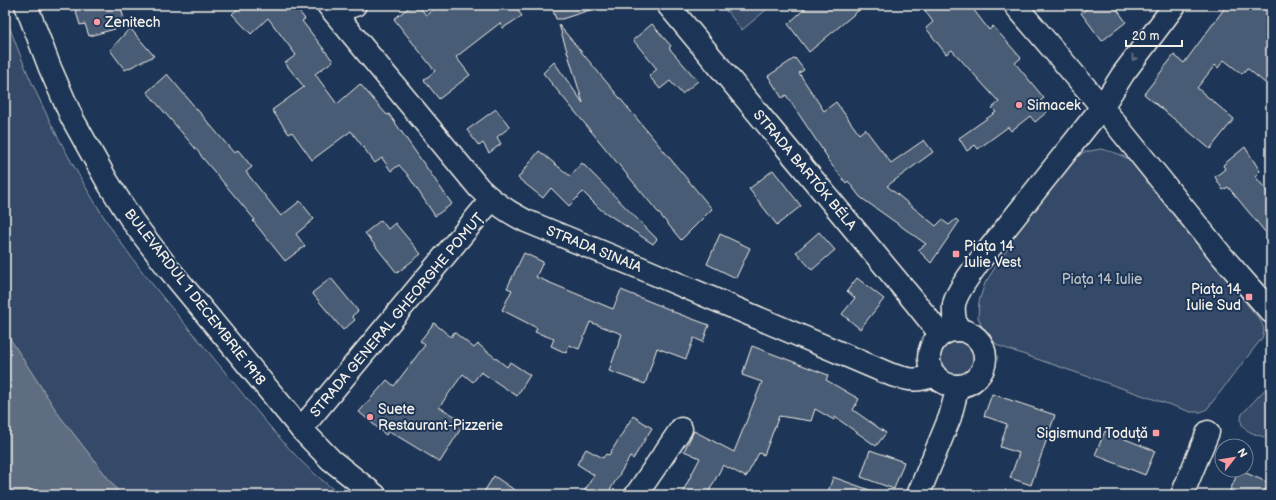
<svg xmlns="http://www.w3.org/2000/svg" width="1276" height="500" viewBox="0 0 1276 500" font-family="'Balsamiq Sans',sans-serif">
	<rect width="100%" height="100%" fill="#1d3557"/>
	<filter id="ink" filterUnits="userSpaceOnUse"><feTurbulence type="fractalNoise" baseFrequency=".025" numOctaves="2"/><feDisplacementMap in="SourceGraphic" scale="8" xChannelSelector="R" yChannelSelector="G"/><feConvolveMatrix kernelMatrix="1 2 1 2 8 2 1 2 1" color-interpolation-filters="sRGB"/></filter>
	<g filter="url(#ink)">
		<g fill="#354a67" stroke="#949ea8">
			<polygon points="722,5 772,5 742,30"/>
			<path d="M5 14C30 88 67 159 109 225 139 271 176 313 211 355 241 391 269 428 301 461 313 473 327 484 340 495H121L59 415 5 331Z"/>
			<path d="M1101 149 1116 153 1129 159 1260 320C1264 327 1265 331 1262 338L1207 409 1201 412H1191L999 346 985 334 978 317 979 301 985 283 1006 251 1023 221 1056 174 1084 152Z"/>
			<circle cx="958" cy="358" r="22"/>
			<path d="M1271 383V439C1259 435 1236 432 1242 414Z"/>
		</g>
		<polygon fill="#5e6d82" stroke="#9aa2ab" points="5,331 59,415 121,495 5,495"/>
		<g fill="#485b74" stroke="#f4f1e8">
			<polygon points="74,5 120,5 126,26 89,36 85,24 80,25"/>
			<polygon points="242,5 294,5 305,19 302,21 333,61 315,74 337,104 360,84 387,115 389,114 452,204 435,216 407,174 399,165 391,171 382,158 375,163 351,131 312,160 292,132 289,134 272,110 304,87 285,63 296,55 268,18 251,34 232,14"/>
			<polygon points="412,5 418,5 426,15 439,5 514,5 522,16 503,28 500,23 456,57 470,75 439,99 424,80 435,71 394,19"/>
			<polygon points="551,5 595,5 596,8 562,19 556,19"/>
			<polygon points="809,5 865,5 809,52 788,24"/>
			<polygon points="921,5 970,5 989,30 993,26 1021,58 1015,63 1044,98 1039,102 1047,112 1035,122 1030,116 1011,131 1008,127 978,149 975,145 967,151 959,138 996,112 992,108 999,102 952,50 946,54 926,28 933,22"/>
			<polygon points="1092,5 1114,5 1126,22 1102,41 1081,13"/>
			<polygon points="1227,5 1271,5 1271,88 1247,68 1242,74 1224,60 1218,68 1215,65 1197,88 1234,119 1210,149 1144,94 1174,55 1184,63"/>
			<polygon points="652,24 671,46 669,48 698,81 682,94 670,81 660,89 649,76 657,69 633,40"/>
			<polygon points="559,25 712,209 681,240 543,73 554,62 583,103"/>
			<polygon points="130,28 154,56 125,70 110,50"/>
			<polygon points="795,58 804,70 799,73 824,111 836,102 859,134 865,129 891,163 924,140 933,152 887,186 936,226 942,220 949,225 956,219 959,222 931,263 918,250 926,244 860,197 848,181 846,183 827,159 828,158 786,95 782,98 768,76"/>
			<polygon points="167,74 234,153 238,150 252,167 246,172 281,216 300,201 314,219 296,234 305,246 285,261 253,221 255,220 201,156 201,155 147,92"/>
			<polygon points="496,109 510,127 497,137 501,144 489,153 483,143 479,146 467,130"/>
			<polygon points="1245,147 1260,171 1255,176 1271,196 1271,239 1228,187 1223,190 1215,177 1225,169 1223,165"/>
			<polygon points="539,151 570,176 582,163 657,239 653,244 600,209 583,192 569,206 551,188 543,198 518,178"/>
			<polygon points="773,170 801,206 777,225 749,189"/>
			<polygon points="381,220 388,229 395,223 421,254 397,273 365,233"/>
			<polygon points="819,232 835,250 812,270 796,252"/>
			<polygon points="720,234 750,248 736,278 707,264"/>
			<polygon points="524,253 543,262 536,277 613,309 621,290 671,310 671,311 709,325 703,342 694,338 686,359 657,348 645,384 609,371 622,334 590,322 579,349 569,345 566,353 551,346 554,339 535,332 537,328 502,310 512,290 507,288"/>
			<polygon points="331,278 358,311 352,316 355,320 343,330 312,293"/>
			<polygon points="857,278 884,299 860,329 842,314 855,298 847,291"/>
			<polygon points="434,323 451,337 454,332 474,348 478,344 507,367 510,362 530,375 517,396 481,372 473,382 463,374 439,407 465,422 440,462 389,431 386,435 359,412 387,380 394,386 425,345 420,341"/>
			<polygon points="752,346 828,375 826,380 859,399 853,410 886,433 876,446 835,417 834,420 815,409 811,421 779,416 764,455 759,453 746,477 723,465 707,495 681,495 700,458 684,451 694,431 734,452 762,382 742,375"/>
			<polygon points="992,394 1055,415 1031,485 1010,478 1019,453 1000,447 1007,424 984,416"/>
			<polygon points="633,416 652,428 633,459 630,457 607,495 582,495 594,475 577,464 586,449 603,458 606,454 609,455"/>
			<polygon points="1105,431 1155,451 1145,475 1095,455"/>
			<polygon points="870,450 904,462 894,489 861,477"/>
			<polygon points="1239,470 1269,483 1263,495 1228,495"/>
			<polygon points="494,476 522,495 482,495"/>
			<polygon points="833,477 878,493 878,495 837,495 828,492"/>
		</g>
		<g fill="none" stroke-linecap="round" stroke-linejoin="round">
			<g stroke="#f4f1e8" stroke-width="25">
				<g id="minor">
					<path d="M328 5 479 188C493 202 508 212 526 221L643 269 892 375C912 380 915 382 935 375"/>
					<polyline points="668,5 914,301 941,335"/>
					<polyline points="334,12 355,5"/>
					<path d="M958 330C955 322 953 314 954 305 956 292 971 274 978 263L1102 107 1123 74 1175 5"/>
					<circle cx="957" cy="358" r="28"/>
					<polyline points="301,429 491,200"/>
					<polyline points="636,495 681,429"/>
					<polyline points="918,495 950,417 958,386"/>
					<polyline points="1182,495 1208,432"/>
				</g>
			</g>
			<g stroke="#f4f1e8" stroke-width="25">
				<g id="major">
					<polyline points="26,5 50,68 72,118 107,181 133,222 168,268 301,429 331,460 375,495"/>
					<polyline points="1015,5 1102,107 1222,256 1271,312"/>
				</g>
			</g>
			<use href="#minor" stroke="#1d3557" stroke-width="22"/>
			<use href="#major" stroke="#1d3557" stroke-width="22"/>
		</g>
		<defs><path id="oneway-chevron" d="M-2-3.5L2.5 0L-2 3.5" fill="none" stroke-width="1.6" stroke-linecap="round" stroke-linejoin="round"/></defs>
		<use stroke="#68778a" href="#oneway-chevron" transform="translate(1134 58) rotate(127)"/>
	</g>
	<g fill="#ff9aa2" stroke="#1d3557" stroke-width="1.5">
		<circle cx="97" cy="22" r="4"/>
		<circle cx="1019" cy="105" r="4"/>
		<rect x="952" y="250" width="8" height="8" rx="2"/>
		<rect x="1245" y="293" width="8" height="8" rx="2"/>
		<circle cx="370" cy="417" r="4"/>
		<rect x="1152" y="429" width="8" height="8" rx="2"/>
	</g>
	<g text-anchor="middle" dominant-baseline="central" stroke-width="4" stroke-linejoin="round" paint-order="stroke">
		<g font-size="14" fill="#f4f1e8" stroke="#1d3557" text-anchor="start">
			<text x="105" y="22">Zenitech</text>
			<text x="1027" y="105">Simacek</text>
			<text x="964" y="246">Piața 14<tspan x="964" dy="16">Iulie Vest</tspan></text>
			<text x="1241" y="289" text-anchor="end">Piața 14<tspan x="1241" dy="16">Iulie Sud</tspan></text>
			<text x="378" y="409">Suete<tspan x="378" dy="16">Restaurant-Pizzerie</tspan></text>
			<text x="1148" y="433" text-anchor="end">Sigismund Toduță</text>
		</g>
		<g font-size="14" fill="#f4f1e8" stroke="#1d3557">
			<text transform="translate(805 170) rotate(50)">STRADA BARTÓK BÉLA</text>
			<text transform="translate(594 249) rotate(22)">STRADA SINAIA</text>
			<text transform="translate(195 297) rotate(52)">BULEVARDUL 1 DECEMBRIE 1918</text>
			<text transform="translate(397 315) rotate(-50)">STRADA GENERAL GHEORGHE POMUȚ</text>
		</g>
		<g font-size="14" fill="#bbbfc1" stroke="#1d3557">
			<text x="1102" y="279">Piața 14 Iulie</text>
		</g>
	</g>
	<rect width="1276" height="500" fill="none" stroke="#1d3557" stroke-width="20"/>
	<rect x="10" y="10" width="1256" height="480" fill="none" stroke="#f4f1e8" stroke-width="1.5" filter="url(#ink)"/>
	<g transform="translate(1234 458) rotate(59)"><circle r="19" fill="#1d3557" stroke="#738091"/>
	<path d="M0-3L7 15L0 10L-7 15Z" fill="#ff9aa2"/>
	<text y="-6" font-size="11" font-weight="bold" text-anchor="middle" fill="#f4f1e8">N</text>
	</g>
	<path d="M1126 40v6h56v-6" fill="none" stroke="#f4f1e8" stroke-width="2"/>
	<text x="1132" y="40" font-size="12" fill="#f4f1e8" stroke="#1d3557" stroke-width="3" paint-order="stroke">20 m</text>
</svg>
